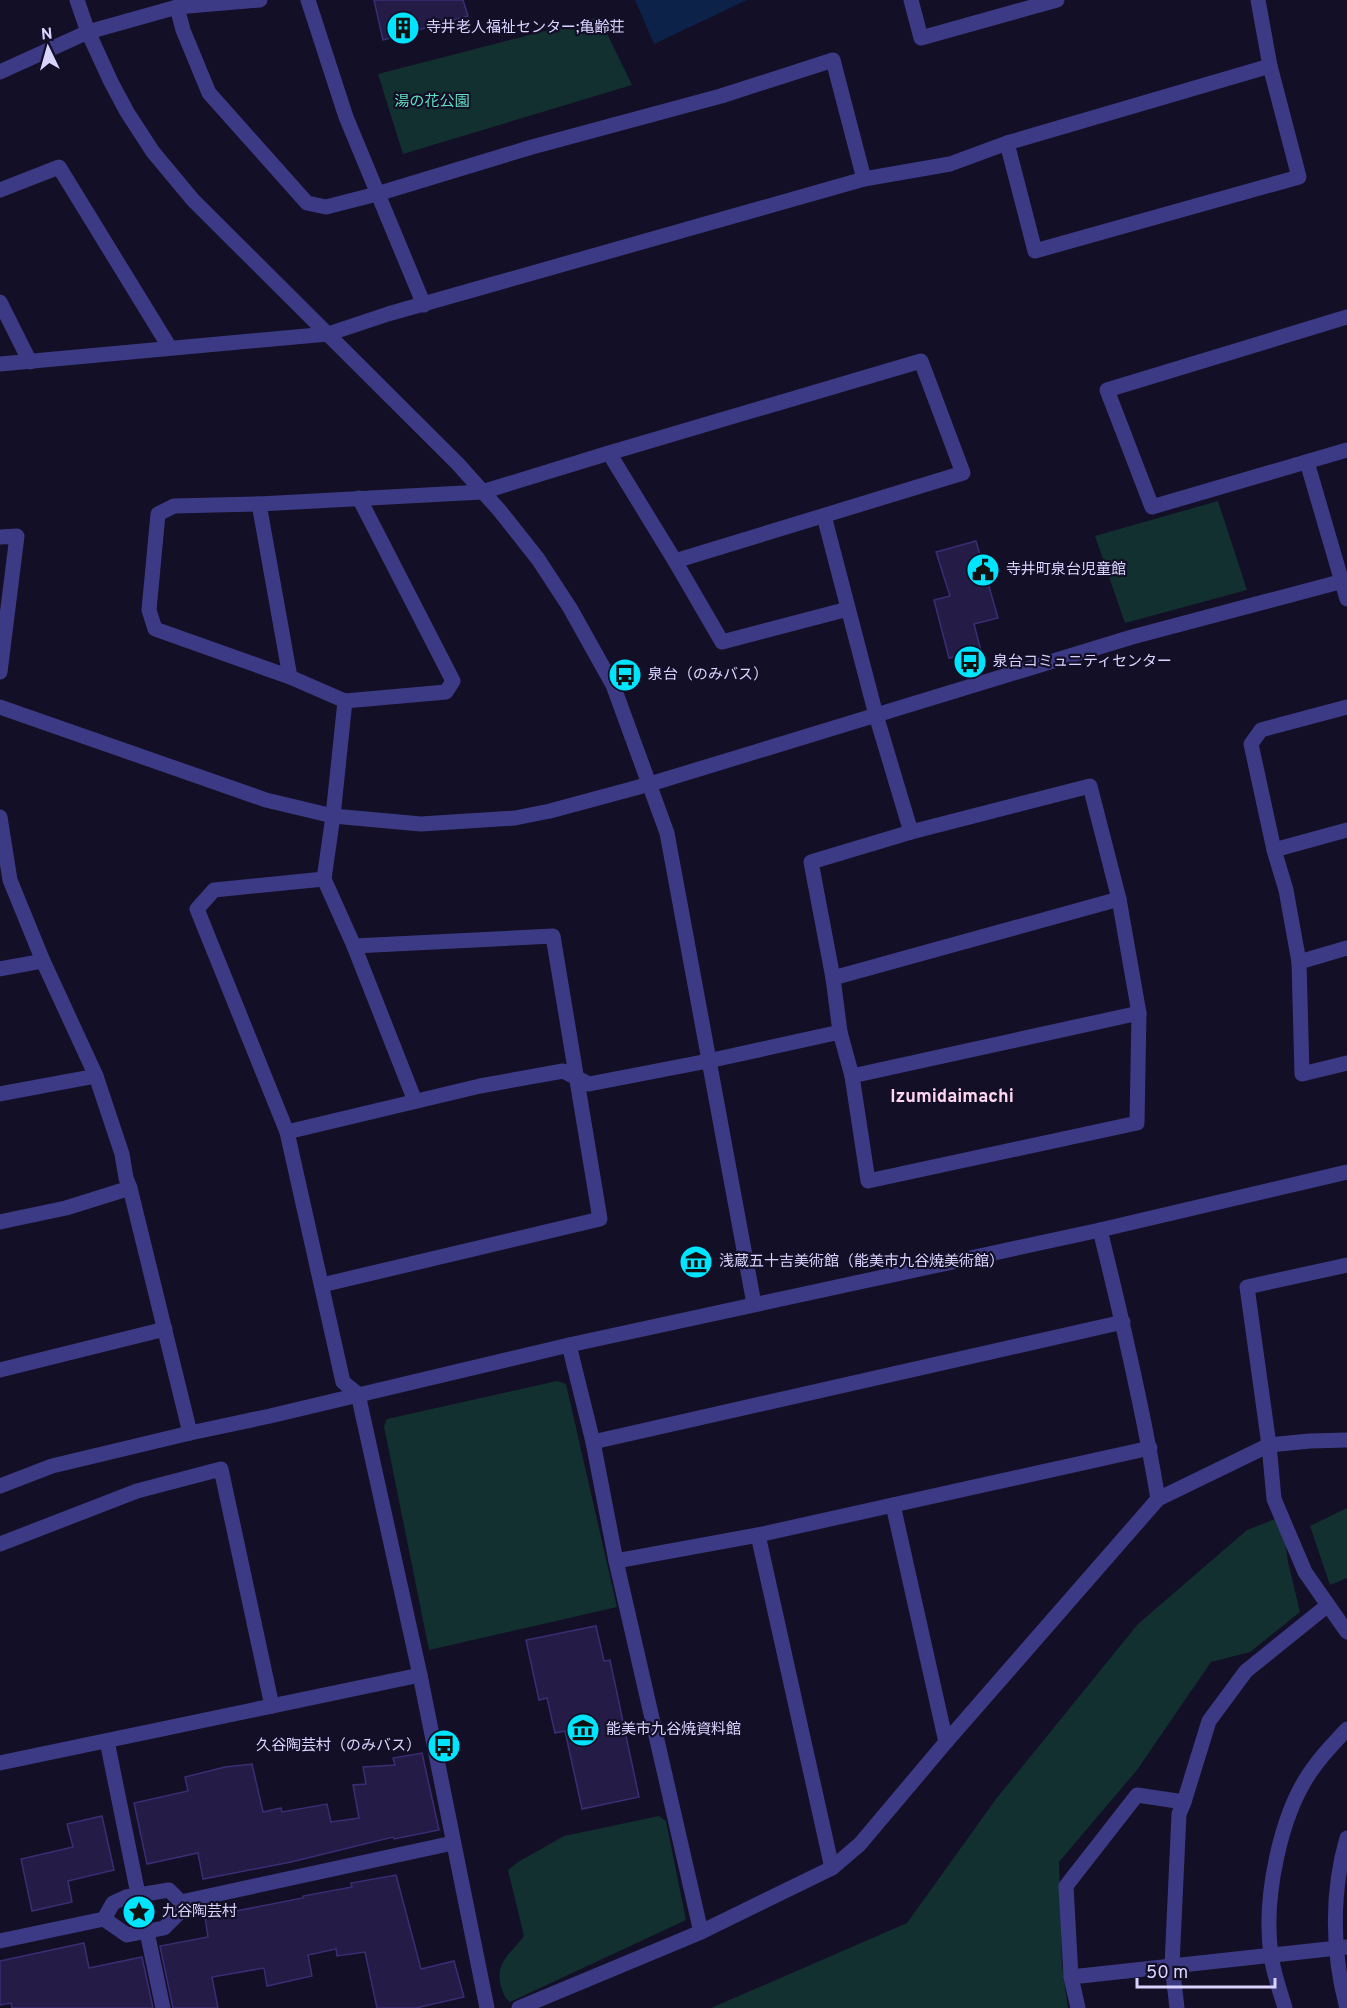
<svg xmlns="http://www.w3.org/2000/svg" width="1347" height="2008" viewBox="0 0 1347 2008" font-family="Overpass,'Noto Sans JP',sans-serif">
	<rect width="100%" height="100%" fill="#130f26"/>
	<g fill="#12302f">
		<polygon points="599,17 632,85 403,154 378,74"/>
		<polygon points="1218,501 1247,590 1125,623 1095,536"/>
		<polygon points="557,1381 566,1384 617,1607 429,1650 384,1426 387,1419"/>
		<polygon points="1347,1508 1347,1578 1330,1585 1310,1526"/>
		<polygon points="1278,1518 1283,1524 1288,1562 1300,1612 1250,1652 1211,1662 1137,1770 1059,1862 1062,1966 1068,2008 711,2008 907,1923 996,1799 1138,1624 1247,1530"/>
		<path d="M659 1816 666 1821 686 1920 510 2002C504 1997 503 1993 501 1986 494 1962 512 1953 524 1936L508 1870 518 1862 564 1836Z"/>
	</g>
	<polygon fill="#0c2248" points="635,0 747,0 654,44"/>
	<g fill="#241b47" stroke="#3b2d73" stroke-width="1.5">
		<polygon points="374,0 463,0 468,16 383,40"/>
		<polygon points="976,541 998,618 974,624 981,651 949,658 934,600 950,596 936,552"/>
		<polygon points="596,1626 604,1661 610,1660 639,1797 582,1809 565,1731 555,1733 547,1698 539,1700 526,1640"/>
		<polygon points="422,1753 439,1830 394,1839 393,1837 291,1862 203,1879 198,1853 147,1864 134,1803 188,1791 185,1777 225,1767 252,1764 263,1812 281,1808 282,1812 327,1804 331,1822 359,1818 353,1785 366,1784 363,1767 395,1765 393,1758"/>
		<polygon points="102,1816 114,1870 68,1881 72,1902 32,1911 21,1859 73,1847 67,1824"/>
		<polygon points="396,1875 421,1969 454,1961 464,1997 416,2008 377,2008 365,1952 337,1956 336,1949 308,1955 312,1976 267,1986 264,1968 212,1977 218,2008 173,2008 160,1946 208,1937 205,1917 303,1898 303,1896 352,1887 351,1883"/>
		<polygon points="84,1943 89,1968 142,1957 153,2008 12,2008 11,2003 0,2005 0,1961"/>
	</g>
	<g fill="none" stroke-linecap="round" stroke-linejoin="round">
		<g stroke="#3d3a85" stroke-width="15">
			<polyline points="77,0 88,32 111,82 127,112 153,152 193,200 458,464 500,511 538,559 570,608 613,685 667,833 754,1304"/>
			<polyline points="308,0 346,117 424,305"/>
			<polyline points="911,0 921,38 1057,0"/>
			<polyline points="177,7 183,30 209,93 307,203 326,207 377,194 532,147 721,96 833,60 864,179"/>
			<polyline points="0,72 88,32 177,7 260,0"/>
			<polyline points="1007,143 1035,251 1299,177 1270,66"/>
			<polyline points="0,190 59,167 170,348"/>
			<polyline points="0,302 30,362"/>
			<polyline points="1347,317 1107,390 1152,507 1347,450"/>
			<polyline points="0,364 328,334 388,314 864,179 950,164 1007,143 1270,66 1258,0"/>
			<polyline points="1307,462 1347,599"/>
			<polyline points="259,504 174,506 158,514 149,610 155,629 290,677"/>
			<polyline points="824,516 876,715 911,832"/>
			<polyline points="0,537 17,536 0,672"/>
			<polyline points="675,561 722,642 848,609"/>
			<polyline points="345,701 446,692 453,681 359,498"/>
			<polyline points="0,707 266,800 333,816 421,824 515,818 550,811 650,784 1132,637 1347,580"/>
			<polyline points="1347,707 1261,730 1251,744 1274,850 1286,890 1299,962 1302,1074 1347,1063"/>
			<polygon points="1090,786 1119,899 1139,1013 1137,1123 868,1181 852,1076 840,1032 833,978 811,862 911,832"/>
			<polyline points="0,817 10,880 43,961 96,1076 122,1154 126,1178 130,1188 190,1433"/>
			<polyline points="1274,850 1347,830"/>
			<polyline points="1299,962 1347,948"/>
			<polyline points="0,969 43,961"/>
			<polyline points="833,978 1119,899"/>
			<polyline points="852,1076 1139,1013"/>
			<polyline points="0,1094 96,1076"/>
			<polyline points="415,1101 354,946 324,879 333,816 345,701 290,677 259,504 482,492 609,453 675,561 963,473 921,361 609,453"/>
			<polyline points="287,1132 197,909 214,890 324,879"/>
			<polyline points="0,1222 66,1208 130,1188"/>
			<path d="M1100 1230C1122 1319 1143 1408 1158 1499"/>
			<polyline points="322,1285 600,1219 553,936 354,946"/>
			<polyline points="569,1345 593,1442 616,1561 701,1932"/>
			<polyline points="0,1370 165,1329"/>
			<polyline points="593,1442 1123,1322"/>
			<polyline points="0,1486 52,1466 190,1433 270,1416 569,1345 1100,1230 1347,1172"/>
			<polyline points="893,1505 946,1742"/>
			<polyline points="758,1535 832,1868"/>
			<polyline points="0,1544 137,1491 221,1469 272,1706"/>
			<polyline points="616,1561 758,1535 1150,1448"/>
			<polyline points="1328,1605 1305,1572 1274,1499 1269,1445 1247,1287 1347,1265"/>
			<polyline points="107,1741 138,1894"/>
			<polyline points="0,1763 420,1675"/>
			<polyline points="181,1902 453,1843"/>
			<polyline points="147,1932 163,2008"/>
			<polyline points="0,1941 104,1919 127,1935 164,1928 180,1912 181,1902 169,1890 126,1897 113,1903 104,1919"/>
			<polyline points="1071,1977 1347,1947"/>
			<polyline points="487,2008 420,1675 358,1394 343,1382 287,1132 480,1086 563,1071 589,1084 708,1061 840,1032"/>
			<polyline points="519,2008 701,1932 832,1868 860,1844 946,1742 1158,1499 1269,1445 1310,1441 1347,1440"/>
			<polyline points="1078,2008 1071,1977 1066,1886 1137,1795 1184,1802"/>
			<polyline points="1177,2008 1172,1965 1179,1814 1184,1802 1209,1721 1246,1671 1328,1605 1347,1632"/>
			<path d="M1285 2008C1280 1991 1273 1972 1271 1955 1263 1899 1280 1812 1314 1767 1324 1753 1336 1741 1347 1729"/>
			<path d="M1347 2008C1332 1954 1331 1892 1347 1838"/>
		</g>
	</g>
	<defs>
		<g id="building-disc" transform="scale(1.725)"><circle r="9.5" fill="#00e5ff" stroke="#130f26"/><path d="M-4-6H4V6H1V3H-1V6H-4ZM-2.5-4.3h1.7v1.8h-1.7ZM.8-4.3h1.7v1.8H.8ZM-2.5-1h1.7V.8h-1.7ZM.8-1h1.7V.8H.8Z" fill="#111"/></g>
		<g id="civic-disc" transform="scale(1.725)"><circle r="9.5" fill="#00e5ff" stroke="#130f26"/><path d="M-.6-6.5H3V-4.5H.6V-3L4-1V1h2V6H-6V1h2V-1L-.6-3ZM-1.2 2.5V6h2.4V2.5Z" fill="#111"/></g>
		<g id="bus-disc" transform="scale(1.725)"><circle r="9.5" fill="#00e5ff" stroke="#130f26"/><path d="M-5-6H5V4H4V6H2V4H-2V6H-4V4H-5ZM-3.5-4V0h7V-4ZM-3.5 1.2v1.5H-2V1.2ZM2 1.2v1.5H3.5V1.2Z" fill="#111"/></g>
		<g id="museum-disc" transform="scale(1.725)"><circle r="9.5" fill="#00e5ff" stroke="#130f26"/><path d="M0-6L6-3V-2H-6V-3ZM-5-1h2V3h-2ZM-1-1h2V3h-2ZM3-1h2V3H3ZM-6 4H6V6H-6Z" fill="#111"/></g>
		<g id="sight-disc" transform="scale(1.725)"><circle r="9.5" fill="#00e5ff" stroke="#130f26"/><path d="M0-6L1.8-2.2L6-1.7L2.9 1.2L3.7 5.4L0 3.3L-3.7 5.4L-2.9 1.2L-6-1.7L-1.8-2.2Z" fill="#111"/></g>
	</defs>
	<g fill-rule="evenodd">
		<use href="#building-disc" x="403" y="28"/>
		<use href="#civic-disc" x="983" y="570"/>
		<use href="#bus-disc" x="970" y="662"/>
		<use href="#bus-disc" x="625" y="675"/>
		<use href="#museum-disc" x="696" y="1262"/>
		<use href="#museum-disc" x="583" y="1730"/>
		<use href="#bus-disc" x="444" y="1746"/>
		<use href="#sight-disc" x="139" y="1912"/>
	</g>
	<g text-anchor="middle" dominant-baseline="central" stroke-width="4.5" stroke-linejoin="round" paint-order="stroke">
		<g font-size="15" fill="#d9d4ff" stroke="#130f26" text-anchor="start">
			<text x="426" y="28">寺井老人福祉センター;亀齢荘</text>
			<text x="1006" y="570">寺井町泉台児童館</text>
			<text x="993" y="662">泉台コミュニティセンター</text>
			<text x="648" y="675">泉台（のみバス）</text>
			<text x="719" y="1262">浅蔵五十吉美術館（能美市九谷焼美術館）</text>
			<text x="606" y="1730">能美市九谷焼資料館</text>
			<text x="421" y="1746" text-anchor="end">久谷陶芸村（のみバス）</text>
			<text x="162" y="1912">九谷陶芸村</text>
		</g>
		<g font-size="15" fill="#5fe0c0" stroke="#130f26">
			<text x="432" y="102">湯の花公園</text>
		</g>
		<g font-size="18" font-weight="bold" fill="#ffd6f0" stroke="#130f26">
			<text x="952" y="1097">Izumidaimachi</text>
		</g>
	</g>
	<g transform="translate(48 48) rotate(355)" stroke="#130f26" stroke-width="4.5" paint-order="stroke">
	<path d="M0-4.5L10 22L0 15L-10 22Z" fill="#d9d4ff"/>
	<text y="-9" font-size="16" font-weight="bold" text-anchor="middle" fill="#d9d4ff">N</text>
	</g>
	<path d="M1137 1978v9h138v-9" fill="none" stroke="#d9d4ff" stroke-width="3"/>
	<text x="1146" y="1978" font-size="18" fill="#d9d4ff" stroke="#130f26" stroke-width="4.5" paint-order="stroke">50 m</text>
</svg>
